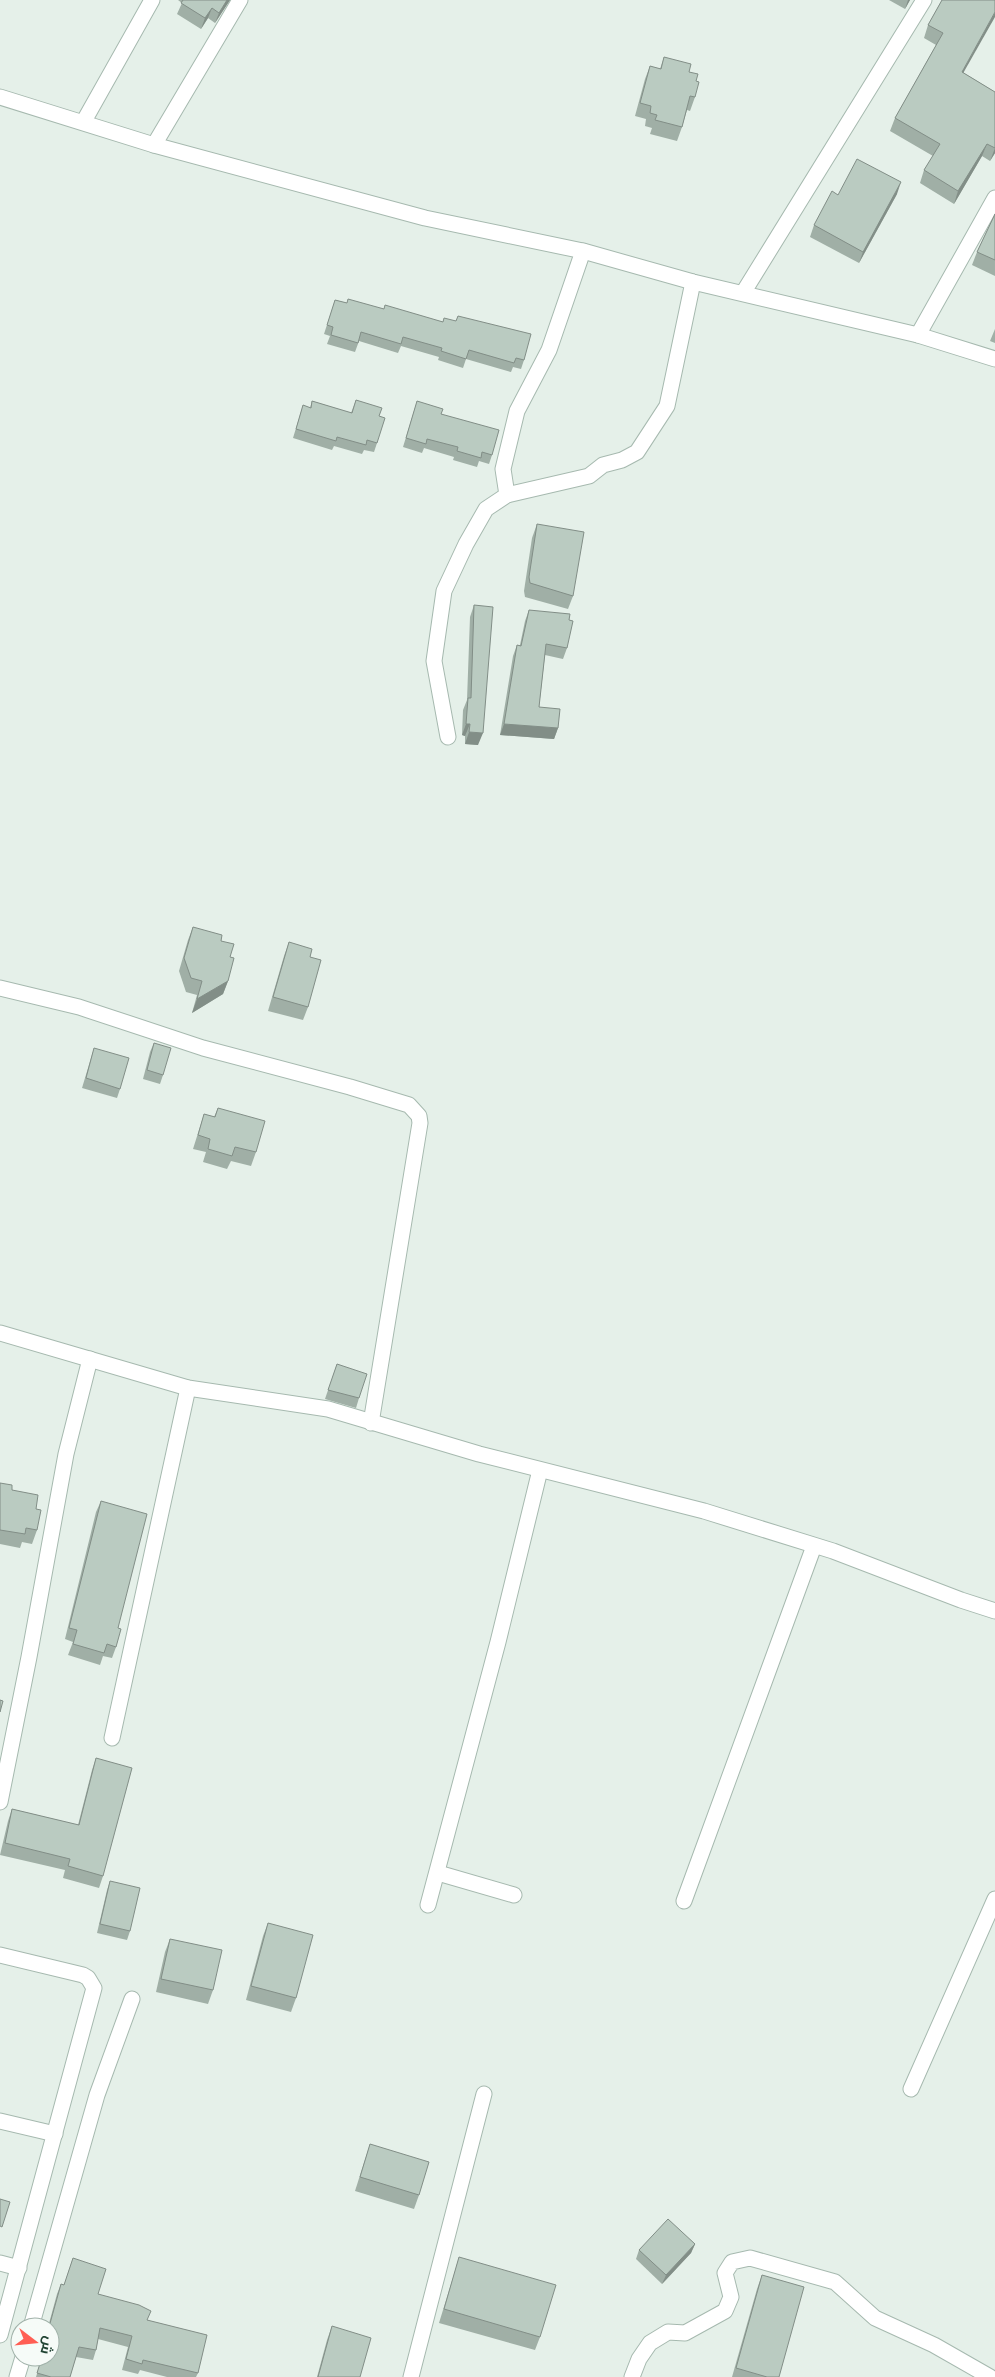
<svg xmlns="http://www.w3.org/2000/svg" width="995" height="2377" viewBox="0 0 995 2377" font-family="'Fira Sans Condensed',Cairo,sans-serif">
	<rect width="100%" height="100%" fill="#e5f0e9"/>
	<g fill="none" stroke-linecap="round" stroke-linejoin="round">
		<g stroke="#a6b9af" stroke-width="17">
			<g id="minor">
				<polyline points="0,97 154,145 425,218 583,251 693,282 918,335 995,359"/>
				<polyline points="84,121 152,0"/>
				<polyline points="154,145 240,0"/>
				<polyline points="743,293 924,0"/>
				<polyline points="918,335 995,198"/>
				<polyline points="507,495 503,469 517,411 549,350 583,251"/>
				<polyline points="448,737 434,661 444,591 466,544 486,509 507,495 589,476 603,465 622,460 637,452 667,406 693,282"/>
				<polyline points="0,988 79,1007 203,1048 350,1087 409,1105 419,1116 420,1123 371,1423"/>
				<polyline points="0,1333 188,1388 328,1409 479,1454 704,1511 833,1551 961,1600 995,1611"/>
				<polyline points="112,1738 188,1388"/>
				<polyline points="0,1802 29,1657 66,1454 90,1359"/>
				<polyline points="438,1873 514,1895"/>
				<polyline points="684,1901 814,1546"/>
				<polyline points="428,1905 498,1642 540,1470"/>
				<polyline points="0,1955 83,1975 88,1978 94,1988 0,2335"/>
				<polyline points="911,2089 995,1899"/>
				<polyline points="0,2121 55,2134"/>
				<polyline points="0,2263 19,2268"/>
				<polyline points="31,2327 97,2095 132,1999"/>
				<polyline points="17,2377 23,2357"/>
				<polyline points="411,2377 484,2094"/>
				<polyline points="632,2377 639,2359 650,2343 668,2332 685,2333 725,2311 731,2297 725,2273 732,2262 750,2258 835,2282 875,2318 934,2345 990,2377"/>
			</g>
		</g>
		<use href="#minor" stroke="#fff" stroke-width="15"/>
	</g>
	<g fill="#a0afa6">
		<polygon points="178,0 230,0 215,23 208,18 201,29 177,14 182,3"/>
		<polygon points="889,0 910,0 905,9"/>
		<polygon points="942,0 964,73 995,92 995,153 990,161 982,156 954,204 920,183 924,170 933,156 890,131 895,118 936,45 924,38 928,25"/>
		<polygon points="664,57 689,72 696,81 695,97 690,111 687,110 682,127 677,141 650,134 652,128 645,126 646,119 635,116 645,79 650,66 660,69"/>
		<polygon points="897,194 859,263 810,237 814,225 838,195"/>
		<polygon points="995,214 995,276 972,265 977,252"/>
		<polygon points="335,300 347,303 383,309 443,322 456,321 458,316 524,360 521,369 513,367 511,372 466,359 463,368 438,360 439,357 401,346 398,353 359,341 355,352 327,344 330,336 324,334"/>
		<polygon points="995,329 995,343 990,341"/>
		<polygon points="356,400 379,416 377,443 374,452 364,450 362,454 334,446 332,450 293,438 303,405 310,408 312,401 351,413"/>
		<polygon points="417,401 441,414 492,455 489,464 479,461 477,467 453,460 454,457 424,448 422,453 403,447"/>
		<polygon points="537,524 573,596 568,609 525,597 524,591 532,538"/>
		<polygon points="474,605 478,745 465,744 465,736 462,735 463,710 467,700 470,617"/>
		<polygon points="529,610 569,620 567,648 563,659 545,655 539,707 558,728 554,739 500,735 513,656 517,645 520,645 525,621"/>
		<polygon points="193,927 221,941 230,957 228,981 223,994 192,1013 197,995 186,992 179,971 188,940"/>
		<polygon points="289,942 310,957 308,1007 303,1020 268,1011 284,956"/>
		<polygon points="154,1043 163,1075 160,1084 143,1079 150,1052"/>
		<polygon points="94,1048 120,1089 117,1098 82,1088"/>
		<polygon points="218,1108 256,1152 251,1166 231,1161 227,1169 203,1162 206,1152 193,1149 204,1114 214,1117"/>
		<polygon points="337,1364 359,1398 356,1408 325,1399"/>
		<polygon points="0,1483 12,1490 36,1509 37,1530 32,1544 22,1542 20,1548 0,1544"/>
		<polygon points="101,1501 118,1628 116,1647 112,1658 103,1656 100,1665 68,1655 73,1642 65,1639 96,1512"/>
		<polygon points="96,1758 103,1876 99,1888 63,1878 65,1870 0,1855 8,1821 12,1809 78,1825 92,1770"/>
		<polygon points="110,1881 130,1931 127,1940 97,1933 107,1890"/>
		<polygon points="268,1923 296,1998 291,2012 246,2000 263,1936"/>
		<polygon points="170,1939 213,1990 208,2004 156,1992 165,1952"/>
		<polygon points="370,2144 419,2195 414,2209 355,2191"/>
		<polygon points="695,2244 691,2253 662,2284 636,2259 639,2250"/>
		<polygon points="459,2257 540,2337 535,2350 439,2323 455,2271"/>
		<polygon points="73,2258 98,2294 148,2320 198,2373 196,2377 167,2377 140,2370 138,2374 122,2370 128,2347 98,2339 96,2350 93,2360 76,2357 70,2377 36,2377 42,2357 50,2357 50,2327 48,2327 57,2294 61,2284 64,2285"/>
		<polygon points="762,2275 779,2377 732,2377 757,2289"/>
		<polygon points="332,2326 360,2377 317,2377 327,2340"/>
	</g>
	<g fill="#828e87">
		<polygon points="227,0 230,0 215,23 219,13"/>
		<polygon points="908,0 910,0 905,9"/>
		<polygon points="212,8 208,18 201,29 205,18"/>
		<polygon points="995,12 995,17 957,84 962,72"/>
		<polygon points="987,144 982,156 954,204 958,191"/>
		<polygon points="995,148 995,153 990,161"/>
		<polygon points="901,182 897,194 859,263 863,252"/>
		<polygon points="466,724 470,724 465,736 462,735"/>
		<polygon points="504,724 558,728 554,739 500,735"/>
		<polygon points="469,732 483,733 478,745 465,744"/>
		<polygon points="228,981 223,994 192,1013 197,999"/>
		<polygon points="695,2244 691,2253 662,2284 666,2275"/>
	</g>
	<g fill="#bacbc1" stroke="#828e87">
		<polygon points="183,0 227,0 219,13 212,8 205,18 181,3"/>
		<polygon points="942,0 995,0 995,12 962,72 995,92 995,148 987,144 958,191 924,170 940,144 895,118 943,33 928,25"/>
		<polygon points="664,57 691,64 689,72 698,74 696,81 699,82 695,97 690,96 682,127 655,120 657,115 650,113 651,106 640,103 650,66 661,69"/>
		<polygon points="857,159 901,182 863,252 814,225 832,191 838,195"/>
		<polygon points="995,214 995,260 977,252"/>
		<polygon points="348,299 384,309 385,305 443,322 444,318 456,321 458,316 531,334 524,360 516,358 514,363 469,350 466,359 441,351 442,348 403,337 401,344 361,332 358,343 331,335 333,327 327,325 335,300 347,303"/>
		<polygon points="356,400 382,408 379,416 385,418 377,443 367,440 366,445 337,437 336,441 296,429 303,405 311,408 312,401 352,413"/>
		<polygon points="417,401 443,409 441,414 499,430 492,455 482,452 481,458 457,451 458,447 427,439 426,444 406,438"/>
		<polygon points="537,524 584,532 573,596 530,583 529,577"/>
		<polygon points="474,605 493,607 483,733 469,732 470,724 466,724 468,698 471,698"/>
		<polygon points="529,610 570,614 569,620 573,621 567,648 546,644 539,707 560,709 558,728 504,724 517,645 521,646"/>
		<polygon points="193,927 222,935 221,941 234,944 230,957 234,958 228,981 197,999 202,981 191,978 184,958"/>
		<polygon points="289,942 312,949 310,957 321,960 308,1007 273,997"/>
		<polygon points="154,1043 171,1048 163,1075 147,1070"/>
		<polygon points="94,1048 129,1058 120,1089 86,1078"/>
		<polygon points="218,1108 265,1121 256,1152 235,1147 232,1156 208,1149 210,1139 198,1135 204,1114 215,1117"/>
		<polygon points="337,1364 367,1374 359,1398 328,1390"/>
		<polygon points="0,1483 12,1485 12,1490 38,1495 36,1509 41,1510 37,1530 26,1528 25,1534 0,1530"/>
		<polygon points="101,1501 147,1514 118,1628 121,1629 116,1647 107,1644 104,1653 73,1644 77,1630 69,1628"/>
		<polygon points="0,1700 3,1701 0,1712"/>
		<polygon points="96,1758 132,1768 103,1876 68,1866 70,1859 5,1843 12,1809 79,1825"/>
		<polygon points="110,1881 140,1888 130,1931 100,1924"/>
		<polygon points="268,1923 313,1935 296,1998 251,1986"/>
		<polygon points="170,1939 222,1950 213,1990 161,1979"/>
		<polygon points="370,2144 429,2162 419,2195 360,2177"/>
		<polygon points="0,2199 10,2202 2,2227 0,2226"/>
		<polygon points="668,2219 695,2244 666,2275 639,2250"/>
		<polygon points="459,2257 556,2285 540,2337 444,2309"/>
		<polygon points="73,2258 106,2269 98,2294 139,2305 151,2311 147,2320 207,2335 198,2373 143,2360 142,2364 126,2359 132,2336 100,2328 96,2350 79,2347 70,2377 51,2377 37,2373 42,2357 50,2357 50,2333 51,2330 50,2330 50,2327 49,2327 61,2284 64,2285"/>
		<polygon points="762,2275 804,2287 779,2377 767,2377 736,2368"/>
		<polygon points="332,2326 371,2338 360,2377 318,2377"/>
	</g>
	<g transform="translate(35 2342) rotate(106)"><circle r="24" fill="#f6fbf8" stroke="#a1b2aa"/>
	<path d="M0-4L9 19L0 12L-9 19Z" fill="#ff5e54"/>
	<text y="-8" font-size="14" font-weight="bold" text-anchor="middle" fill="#214434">ش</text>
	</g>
</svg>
